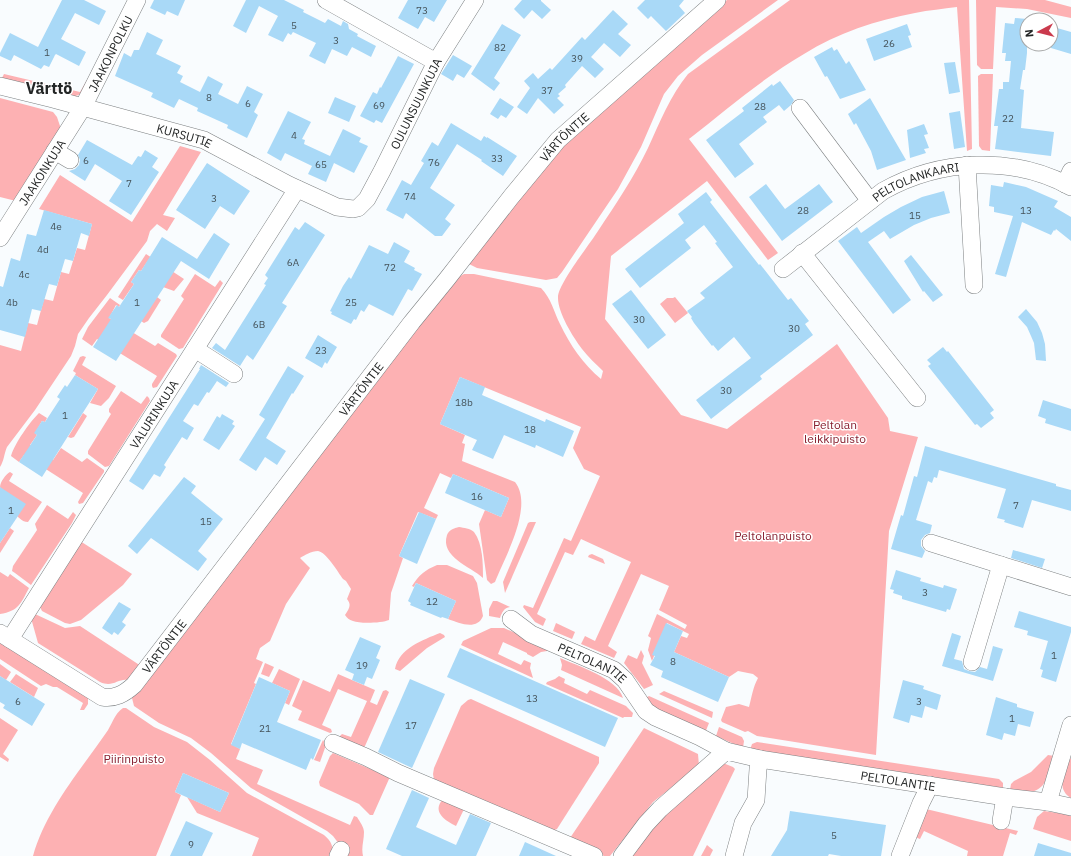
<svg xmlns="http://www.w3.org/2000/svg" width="1071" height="856" viewBox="0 0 1071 856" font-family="'IBM Plex Sans',sans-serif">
	<rect width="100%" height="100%" fill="#f9fcfe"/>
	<g fill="#fdb1b3">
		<polygon points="727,0 778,0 702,55 678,76 664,94 641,147 618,189 562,272 557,278 546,280 477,268 469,264 469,263 537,174 593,116"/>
		<path d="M790 0H969L972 149 967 151 957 7C943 9 929 10 915 13 877 20 837 33 804 54 763 78 726 110 689 139L778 253 768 260 707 181 611 256 605 319 681 415 727 429 837 344 888 418 890 431 918 437 889 531 876 755 757 736 748 731 745 732 722 722 721 720 726 707 739 704 749 707C752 696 753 687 758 678L753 674 738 671 729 677 674 652 681 636 687 638 689 634 667 623 652 661 648 650 651 638 648 636 657 614 685 629 687 625 659 610 669 586 641 574 608 646 617 652 614 658 581 644 585 636 595 641 631 562 581 539 573 555 565 552 537 614 546 619 543 626 535 622 523 607 524 605 533 608 564 538 571 541 600 476 584 469 573 448 581 427 460 377 440 424 465 435 462 443 465 444 462 461 515 482C534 506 505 557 495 582L491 584 487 580 479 524 485 510 501 517 509 498 453 474 451 478 440 473 424 508 438 515 436 519 418 512 399 556 403 558 391 593 389 620C382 623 360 624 353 621 349 620 347 618 345 615 349 609 352 605 347 599L351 589 346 581 343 579C338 572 326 552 318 551 311 551 305 555 300 558L310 568 286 604 270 641 260 648 256 659 263 662 254 683 256 684 231 744 240 749 236 759 263 770 257 784 350 825 354 816 357 817C360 822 364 827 364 832 364 841 361 847 363 856H348L333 836 327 831 251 788 211 753 191 738 159 723 134 706 132 698 136 690 457 278 464 274H474L541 288C551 298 554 312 560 324 570 345 583 364 601 379L603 371C596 364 588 357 582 349 573 337 558 313 558 298 557 285 590 244 598 231 616 204 634 177 648 148 660 122 670 96 688 74Z"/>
		<polygon points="976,0 1045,0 1071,7 1071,18 1027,9 996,7 993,69 981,69 977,65"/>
		<path d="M91 73 93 74C87 86 85 96 70 97L2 78 4 74 80 92Z"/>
		<polygon points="981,74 993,74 990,151 982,150 979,146 978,76"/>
		<polygon points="0,98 53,112 57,117 61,129 16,201 0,197"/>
		<path d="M180 146 201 152 163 215 175 218 167 231 157 224 150 231 147 241 107 295 89 318 78 334 75 346 71 356 35 410 7 447C4 454 4 461 0 467V345L21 351 28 323 37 325 44 299 53 301 61 272 69 274 77 248 85 250 92 224 39 209 60 175 132 222Z"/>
		<polygon points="146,254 184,279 174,291 163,287 149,259 141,271 139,270 131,282 134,284 123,300 118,297"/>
		<polygon points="195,274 215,287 220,280 223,283 183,348 179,349 161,337 161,335 184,299 181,296"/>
		<polygon points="157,297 161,300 148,321 144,323 141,321"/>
		<polygon points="675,297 688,313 675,323 660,304 667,298 673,298"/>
		<polygon points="110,298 120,305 119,307 116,305 109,318 155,346 158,343 176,354 177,356 157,387 153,388 152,386 152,384 157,376 97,339 92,346 82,339 88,327"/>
		<polygon points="83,356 86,357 82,365 116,386 109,398 101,406 90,403 98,389 75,375 76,373 73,371 80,357"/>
		<polygon points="121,391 141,404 147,396 149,398 150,401 109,466 105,467 88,454 88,451 111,414 109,412 109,409"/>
		<path d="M39 413 47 418 45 422 42 421 35 433 37 435 30 445 53 460 61 448 82 462 87 458 104 470V472L83 503 79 504 78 502 83 493 24 455 19 462 11 456C15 443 29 423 39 413Z"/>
		<polygon points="83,413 87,416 74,437 71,438 68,437"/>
		<path d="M10 472 13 474 9 481 42 502 28 522C15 522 6 497 0 487 0 482 6 474 10 472Z"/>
		<polygon points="47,505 68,519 73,512 76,515 72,523 31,585 15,573 12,571 13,566 37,530 35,524"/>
		<polygon points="530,522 536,522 505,593 503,582 528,523"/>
		<path d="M459 527C464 528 470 528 474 532 483 544 483 564 483 578 470 566 440 557 447 535 449 530 454 528 459 527Z"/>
		<polygon points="10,528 14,531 0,553 0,543"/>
		<polygon points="80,541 132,574 123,585 81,620 70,624 65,623 42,611 39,605"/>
		<polygon points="592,554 603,559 605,564 588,557 589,555"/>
		<path d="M437 565H447L473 576 477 583 483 616C477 631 459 623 448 619L456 601 416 583 414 587 412 586C419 575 425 570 437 565Z"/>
		<path d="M0 572 8 577 10 574 29 588C21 603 19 611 0 614Z"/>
		<path d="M493 601H497L510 607C504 608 502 612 500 618L489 616V609Z"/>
		<path d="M35 614 65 628 80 626 141 666 128 680C118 678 113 688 100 682L38 643 31 618Z"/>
		<polygon points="556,623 575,632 572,639 553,631"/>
		<polygon points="491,628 504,628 547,647 547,651 541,652 533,657 527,654 527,653 503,642 498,654 521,665 524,660 531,663 530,668 533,678 461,645 463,641"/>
		<path d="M440 633 444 635 445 637 427 648 400 671 395 669C399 648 423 640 440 633Z"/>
		<polygon points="0,641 88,697 88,704 84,710 80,710 83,703 57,687 53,687 46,684 41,686 0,659"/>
		<polygon points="641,650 644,656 642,663 653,685 644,689 624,663 628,655 637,659"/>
		<path d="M560 658C578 666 617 678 623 698L561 670 562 665Z"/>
		<polygon points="265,663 274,667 269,677 261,674"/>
		<polygon points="0,664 11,672 6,680 0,676"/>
		<polygon points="279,669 300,679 289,705 285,703 290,691 272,683"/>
		<polygon points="16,674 38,688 34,697 10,682"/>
		<polygon points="338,674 375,690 370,702 377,705 383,691 386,690 389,692 365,746 363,748 340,738 340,736 342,734 351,737 367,701 338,689 322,725 331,729 332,732 330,733 298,720 302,711 292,706 303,680 330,692"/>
		<polygon points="559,676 565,679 564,683 587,694 590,690 626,706 633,713 632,717 624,717 623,718 546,684 547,682 555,679"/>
		<polygon points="664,691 713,712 712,718 659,694"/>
		<polygon points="649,696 709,723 705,733 657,712 644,699"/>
		<polygon points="471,699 599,757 599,763 557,829 552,831 434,780 433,774 434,768 461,706 468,700"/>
		<path d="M123 708H126L154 727 187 742 210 760 247 793 324 835C332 842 333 846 333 856H252L259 838 197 813 187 797 220 812 229 793 183 773 175 792 181 795 156 856H33C46 810 79 772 106 733 112 725 114 714 123 708Z"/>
		<polygon points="0,718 18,730 3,754 9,759 8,762 0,757"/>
		<polygon points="719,727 742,737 744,741 743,748 716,736"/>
		<polygon points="644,728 698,754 699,766 653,802 610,856 604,856 568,841"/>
		<polygon points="323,740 326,745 320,762 314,760"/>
		<polygon points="757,742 999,779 1003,783 1003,788 750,750 752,744"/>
		<polygon points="333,753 389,777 389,779 373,815 370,815 359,804 320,786 319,782 330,756"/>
		<path d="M1048 755 1054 756C1050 770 1047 791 1029 792 1023 793 1016 791 1010 790L1011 784 1014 781 1031 772Z"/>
		<path d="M1070 758 1071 759V798C1055 788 1065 772 1070 758Z"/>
		<polygon points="723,763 733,767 735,769 693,856 630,856 650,829"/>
		<path d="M443 799 465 807 456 826C446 821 431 812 443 799Z"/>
		<polygon points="926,809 1018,831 1016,835 1010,833 1003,856 967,856 968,851 924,831 920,839 915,837"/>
		<polygon points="1044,811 1071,815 1071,841 1033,829 1037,817"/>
		<polygon points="707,845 713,850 710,856 701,856"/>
	</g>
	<g fill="#a9d9f7">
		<polygon points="62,0 84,0 106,11 99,25 75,13 61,39 86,52 79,66 56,54 55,55 49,67 44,65 41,69 14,55 11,61 0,56 0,53 10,33 38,47"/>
		<polygon points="154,0 185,0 178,16 167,11 165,15 150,8"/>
		<polygon points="246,0 284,0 304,10 303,12 325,23 328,19 341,26 343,21 348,24 349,29 358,34 357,36 376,46 371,57 352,47 347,56 332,49 325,64 309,56 316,43 293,32 291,35 288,33 283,42 268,35 278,16 259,6 246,33 233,26"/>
		<polygon points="408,0 447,0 434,22 425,17 418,29 398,18"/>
		<polygon points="522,0 541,0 541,1 551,10 542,19 532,10 524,19 514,9"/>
		<polygon points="645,0 684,0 679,6 685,13 666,31 651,16 648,19 637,8"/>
		<polygon points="613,10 628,24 618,34 631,45 620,57 604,43 591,57 604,69 595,78 582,66 565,85 566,87 558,94 560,96 557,98 564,105 554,114 538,98 527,114 517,107 530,88 524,81 533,73 538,79 550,68 552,70 582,37 585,40"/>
		<polygon points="1015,18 1027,19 1027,53 1025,70 1023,70 1020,89 1024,90 1021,128 1054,132 1051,156 995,149 998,126 994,126 999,89 1003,89 1003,82 1009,82 1011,61 1005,61 1006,53 1002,53 1005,23 1014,24"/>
		<polygon points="502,24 521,35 494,78 500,83 494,91 471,74"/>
		<polygon points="907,24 911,35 908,36 912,47 874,61 866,39"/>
		<polygon points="1057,28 1071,32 1071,54 1051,48 1051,33 1055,34"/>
		<polygon points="147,32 163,40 156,54 181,66 177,73 183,76 180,82 200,92 208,76 223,84 218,94 238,104 247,86 263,94 254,112 258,115 247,138 227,128 228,125 197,111 198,108 179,99 174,108 151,97 153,93 115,76 124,53 131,57 134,50 139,50"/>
		<polygon points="832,47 834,51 837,49 846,64 849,61 866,90 840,99 827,76 825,77 814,57"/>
		<polygon points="453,55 472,66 464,78 457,74 453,81 441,74"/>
		<polygon points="398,56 414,64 382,123 376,120 374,123 360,116 373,92 377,94 380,87 381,88"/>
		<polygon points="955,62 960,92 949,94 944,63"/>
		<polygon points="780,81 794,100 791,105 784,111 779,105 763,117 767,122 739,144 754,164 735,178 706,140 744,111 742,108 772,84 773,86"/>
		<polygon points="335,97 356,106 349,122 328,113"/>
		<polygon points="500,98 514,107 506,118 501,115 498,119 490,114"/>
		<polygon points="870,98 906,160 877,170 871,151 856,123 854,125 848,114"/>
		<polygon points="288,111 311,122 302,139 305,140 304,144 330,156 343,129 361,138 359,142 368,146 354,173 334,163 326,182 308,174 312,166 285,153 281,161 267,153"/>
		<polygon points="960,111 965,147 954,149 949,113"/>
		<polygon points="451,123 481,141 484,136 487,138 487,137 517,156 503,176 481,161 482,160 457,144 430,188 455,205 445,219 451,224 442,236 435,236 406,213 403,219 386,210 402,180 411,185 424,163 421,161 432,142 438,146"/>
		<polygon points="924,124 928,134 924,135 929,148 924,149 926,153 910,158 907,130"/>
		<polygon points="87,140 132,165 138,156 141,157 145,150 158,158 152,167 159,172 131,215 109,201 122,181 95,164 85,181 69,171 75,169 79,165 80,160 78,155"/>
		<polygon points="207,163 250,191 234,215 220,206 205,229 176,210"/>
		<polygon points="1004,182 1026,187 1058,201 1054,207 1071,217 1071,241 1056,229 1055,231 1054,230 1051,235 1022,222 1006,277 995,274 1013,216 994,212 994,207 989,206 991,185 1003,187"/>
		<polygon points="766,184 785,209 819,184 833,202 782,241 749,197"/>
		<polygon points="944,191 950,213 931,218 914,225 890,239 884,231 868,242 911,300 893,314 838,241 857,227 861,233 884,217 901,207 922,197"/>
		<polygon points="706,192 712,200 710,202 759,265 760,264 788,300 791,298 809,321 805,324 813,335 760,376 762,379 711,419 696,400 751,358 734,337 718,351 713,345 712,346 694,323 691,318 692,317 687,311 705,298 700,293 733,267 715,243 717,242 704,225 685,240 691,248 640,288 625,269 684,223 678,214"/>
		<polygon points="44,210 92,224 89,236 81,233 73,261 65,259 57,286 49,284 41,311 32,309 25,337 0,330 0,286 3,287 11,258 20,261 27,234 36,236"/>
		<polygon points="305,222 325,235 282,303 287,306 253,360 247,355 240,366 212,348 216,343 225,350 266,285 264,284 268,278 265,275 295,227 299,230"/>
		<polygon points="214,233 230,244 209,279 181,261 116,361 93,347 111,319 108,318 117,305 119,307 134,284 131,282 139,270 141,271 162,237 197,259"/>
		<polygon points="394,242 410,251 404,262 415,268 414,270 422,274 412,291 408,289 393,316 369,304 364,312 361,310 356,320 354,319 351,324 331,314 332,312 330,311 343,286 349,277 351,279 369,245 388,254"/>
		<polygon points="911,255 943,295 933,302 924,291 923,292 904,261"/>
		<polygon points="631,290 666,335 648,349 612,304"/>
		<polygon points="1026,309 1037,322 1042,333 1045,344 1046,361 1036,360 1034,343 1031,336 1027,327 1018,317"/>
		<polygon points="318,335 337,347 327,364 325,362 322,368 305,358"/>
		<polygon points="943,347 947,352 948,351 994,410 990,413 994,418 981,428 977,424 975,425 928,366 931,364 927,360"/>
		<polygon points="201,365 229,383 226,387 217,381 209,393 207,392 198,406 194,404 183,421 194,428 187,440 182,437 164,465 166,467 160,477 154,474 143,490 129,481 200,369 199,369"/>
		<polygon points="288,366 304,376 293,394 292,393 266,438 286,451 277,465 265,457 256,471 239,460 265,419 259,415"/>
		<polygon points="75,375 98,389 42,477 19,462 37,435 34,433 42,421 45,422 60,399 57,397 65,385 67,387"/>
		<polygon points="460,377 485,387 482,395 545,422 546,419 574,431 563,457 536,445 535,448 504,435 493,459 472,450 477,440 440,424"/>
		<polygon points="1043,400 1071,409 1071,431 1045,423 1046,419 1038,416"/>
		<polygon points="222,414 234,421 232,424 235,426 219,450 203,440 217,416 220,418"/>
		<polygon points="925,446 1056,484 1056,486 1071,490 1071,511 1032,500 1023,528 1004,522 1005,520 997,518 1006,489 939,470 937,478 934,477 932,483 928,481 916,520 932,525 930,533 925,535 921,540 921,546 925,551 922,558 891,549 901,515 903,516 914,476 917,477"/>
		<polygon points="453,474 509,498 501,517 445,493"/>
		<polygon points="184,477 196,486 191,493 223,519 198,551 207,559 198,571 151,538 137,554 128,546"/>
		<polygon points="0,487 26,504 0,543"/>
		<polygon points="419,512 436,519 417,564 399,556"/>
		<polygon points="1013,550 1045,559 1042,568 1011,558"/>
		<polygon points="896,570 921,578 920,581 943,588 944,585 957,589 950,610 947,609 946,612 902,599 902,596 893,593 894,590 890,589"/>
		<polygon points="416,583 456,601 448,619 442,617 441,618 410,605 411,603 408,601"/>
		<polygon points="119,602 131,609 122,622 126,625 118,635 114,632 112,635 102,628"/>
		<polygon points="1019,611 1071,627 1071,632 1056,682 1041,677 1043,670 1040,669 1048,641 1027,635 1028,631 1014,627"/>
		<polygon points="666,623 683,631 674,652 729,677 718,702 661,677 663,671 650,665 655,656 652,655"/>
		<polygon points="952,633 961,636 954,659 962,661 964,669 969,671 975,672 980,667 987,669 993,646 1003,649 993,681 942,666"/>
		<polygon points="360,637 381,646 376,658 380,660 372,679 367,677 364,685 352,680 354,674 345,670"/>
		<polygon points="460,648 618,718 605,747 447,677"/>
		<polygon points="0,676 45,704 32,726 3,708 5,705 0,702"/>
		<polygon points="259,677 290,691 277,722 321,740 313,760 311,758 306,770 242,743 240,749 231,745"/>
		<polygon points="410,679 445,694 412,768 378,752"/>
		<polygon points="903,680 924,686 923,689 941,695 937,710 925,706 922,718 911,715 909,723 893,718"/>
		<polygon points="996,697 1017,704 1017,707 1034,712 1030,727 1018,724 1015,736 1004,733 1002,740 986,735"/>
		<polygon points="183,773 229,793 220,812 175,792"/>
		<polygon points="412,790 429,798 416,827 456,845 470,814 491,823 476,856 402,856 386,849"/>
		<polygon points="790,811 886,825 881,856 841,856 829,854 828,856 771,856 787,830"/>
		<polygon points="186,821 213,833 202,856 170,856"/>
		<polygon points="525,842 556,856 519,856"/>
		<polygon points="1038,843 1071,853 1071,856 1034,856"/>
	</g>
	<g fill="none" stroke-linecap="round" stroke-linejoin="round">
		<g stroke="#7d8082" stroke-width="18">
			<g id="minor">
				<polyline points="326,0 436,62"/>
				<path id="s1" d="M0 86 53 99 204 140 289 185 337 207 353 209 358 208 367 199 382 171 436 62 475 0"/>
				<polyline points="800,108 870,201"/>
				<polyline points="55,151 70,160"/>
				<polyline points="967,165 974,285"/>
				<polyline points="1065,184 1071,171"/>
				<path id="s2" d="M0 238 83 107 137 0"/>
				<polyline points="802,253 917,398"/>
				<path id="s3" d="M783 269 883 191C940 159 1013 155 1071 187"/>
				<polyline points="195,349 234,374"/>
				<polyline points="931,543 1071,587"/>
				<path id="s4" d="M511 619 531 634 614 670 625 680 646 711 655 717 700 737 726 751"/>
				<path id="s5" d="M0 633 102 697C115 699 124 694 134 685L412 322 447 279 511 197 558 140 717 0"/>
				<path id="s6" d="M10 639 297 189"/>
				<polyline points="972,662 1001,565"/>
				<polyline points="333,743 366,757 398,773 594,856"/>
				<polyline points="1048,802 1071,725"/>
				<polyline points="1001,821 1005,797"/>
				<polyline points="338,856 341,850"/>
				<path id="s7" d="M622 856 646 824 660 809 726 751 760 759 1005 797 1048 802 1071 807"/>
				<polyline points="734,856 743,823 756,800 758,769 760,759"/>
				<polyline points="900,856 921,803 930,785"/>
			</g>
		</g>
		<use href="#minor" stroke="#fff" stroke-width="17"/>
	</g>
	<g text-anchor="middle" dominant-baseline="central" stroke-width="3" stroke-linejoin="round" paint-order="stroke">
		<g font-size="10" fill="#45535a">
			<text x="422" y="10">73</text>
			<text x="294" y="25">5</text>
			<text x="336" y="40">3</text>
			<text x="889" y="43">26</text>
			<text x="500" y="47">82</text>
			<text x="47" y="52">1</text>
			<text x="577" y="58">39</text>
			<text x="547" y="90">37</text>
			<text x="209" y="97">8</text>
			<text x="248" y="103">6</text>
			<text x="379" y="105">69</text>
			<text x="760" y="106">28</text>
			<text x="1008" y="118">22</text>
			<text x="294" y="135">4</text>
			<text x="497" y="158">33</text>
			<text x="86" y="160">6</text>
			<text x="434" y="162">76</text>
			<text x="321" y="164">65</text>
			<text x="129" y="183">7</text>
			<text x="410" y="196">74</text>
			<text x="214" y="198">3</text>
			<text x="803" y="210">28</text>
			<text x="1026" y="210">13</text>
			<text x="915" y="215">15</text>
			<text x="56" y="226">4e</text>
			<text x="43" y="249">4d</text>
			<text x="293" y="262">6A</text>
			<text x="390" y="267">72</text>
			<text x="24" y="274">4c</text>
			<text x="12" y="302">4b</text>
			<text x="137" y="302">1</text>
			<text x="351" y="302">25</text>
			<text x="639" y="319">30</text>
			<text x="259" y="324">6B</text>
			<text x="794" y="328">30</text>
			<text x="321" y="350">23</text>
			<text x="726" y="390">30</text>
			<text x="464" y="402">18b</text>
			<text x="65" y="415">1</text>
			<text x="530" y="429">18</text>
			<text x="477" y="496">16</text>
			<text x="1016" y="505">7</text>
			<text x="11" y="510">1</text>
			<text x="206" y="521">15</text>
			<text x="925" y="592">3</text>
			<text x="432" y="601">12</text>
			<text x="1054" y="655">1</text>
			<text x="673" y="661">8</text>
			<text x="362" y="665">19</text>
			<text x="532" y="698">13</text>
			<text x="18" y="701">6</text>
			<text x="919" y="701">3</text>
			<text x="1012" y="718">1</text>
			<text x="411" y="725">17</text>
			<text x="265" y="728">21</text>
			<text x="834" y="835">5</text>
			<text x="191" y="844">9</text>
		</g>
		<g font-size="12" fill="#242626" stroke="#fff">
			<text stroke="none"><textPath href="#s2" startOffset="215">JAAKONPOLKU</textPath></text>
			<text stroke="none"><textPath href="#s1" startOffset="501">OULUNSUUNKUJA</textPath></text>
			<text stroke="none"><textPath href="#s1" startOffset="191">KURSUTIE</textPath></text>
			<text stroke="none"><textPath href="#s5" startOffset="853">VÄRTÖNTIE</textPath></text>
			<text stroke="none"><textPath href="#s2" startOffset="78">JAAKONKUJA</textPath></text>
			<text stroke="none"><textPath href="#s3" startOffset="161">PELTOLANKAARI</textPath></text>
			<text stroke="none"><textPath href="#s5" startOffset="529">VÄRTÖNTIE</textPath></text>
			<text stroke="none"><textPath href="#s6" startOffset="267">VALURINKUJA</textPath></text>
			<text stroke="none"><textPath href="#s5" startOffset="205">VÄRTÖNTIE</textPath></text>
			<text stroke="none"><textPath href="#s4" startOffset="93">PELTOLANTIE</textPath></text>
			<text stroke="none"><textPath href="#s7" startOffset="323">PELTOLANTIE</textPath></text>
		</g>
		<g font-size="12" fill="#882030" stroke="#fff">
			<text x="835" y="424">Peltolan<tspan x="835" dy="14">leikkipuisto</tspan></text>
			<text x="773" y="535">Peltolanpuisto</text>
			<text x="134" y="758">Piirinpuisto</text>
		</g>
		<g font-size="16" font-weight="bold" fill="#242626" stroke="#fff">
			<text x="49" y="88">Värttö</text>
		</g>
	</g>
	<g transform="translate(1039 32) rotate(263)"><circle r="19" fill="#ffffff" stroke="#a7a8a8"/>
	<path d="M0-3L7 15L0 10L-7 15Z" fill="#ca3a4d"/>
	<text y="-6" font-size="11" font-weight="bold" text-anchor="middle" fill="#242626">N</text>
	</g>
</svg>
